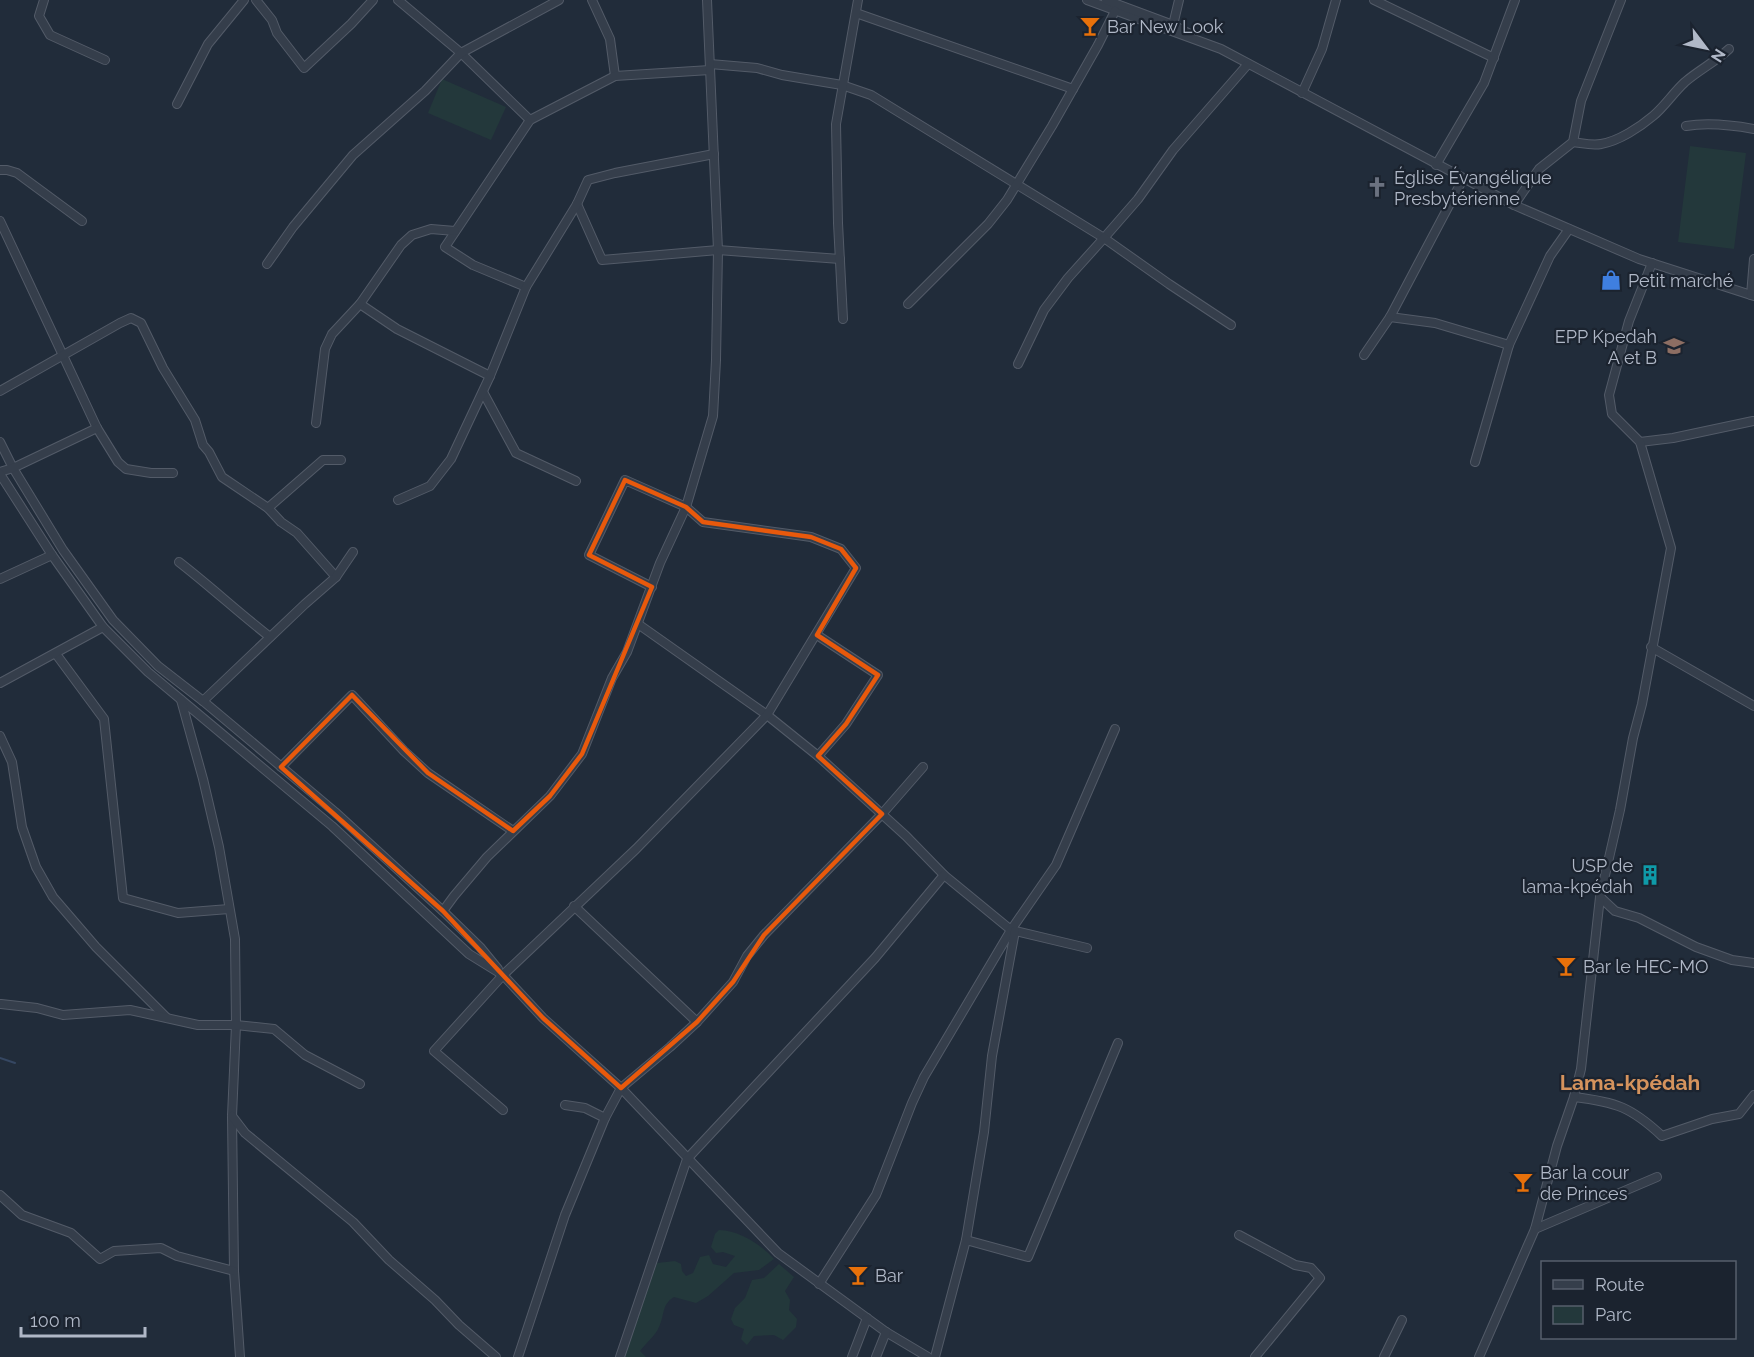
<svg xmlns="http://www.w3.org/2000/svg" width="1754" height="1357" viewBox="0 0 1754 1357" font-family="Raleway,sans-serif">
	<rect width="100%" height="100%" fill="#212c3a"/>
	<g fill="#23383b">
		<polygon points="442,79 506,107 491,140 428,113"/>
		<polygon points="1690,146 1746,153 1734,249 1678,242"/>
		<path d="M719 1230C740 1231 759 1243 774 1259L759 1270 734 1273 708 1296 696 1303 674 1297C661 1305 665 1315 659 1327 656 1335 646 1343 640 1351L646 1357H624L657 1263 675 1261 681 1264 682 1271 686 1276 693 1273 700 1257 709 1255 713 1264 726 1267 735 1256 723 1252 716 1253 711 1247 715 1234Z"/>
		<polygon points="779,1264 794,1277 785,1291 790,1300 789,1310 797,1319 796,1327 783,1340 774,1335 754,1336 747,1345 741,1339 744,1329 734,1325 731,1319 735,1308 745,1298 752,1280 764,1278"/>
	</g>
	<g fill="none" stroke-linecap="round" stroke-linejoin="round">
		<polyline stroke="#354762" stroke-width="2" points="0,1058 15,1063"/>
		<g stroke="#535b68" stroke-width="10">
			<g id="street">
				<polyline points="44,0 39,16 50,35 105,60"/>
				<polyline points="256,0 272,20 277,33 304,68 351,24 373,0"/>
				<polyline points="398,0 461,53 530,120"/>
				<polyline points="592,0 610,39 615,76"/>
				<polyline points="1087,0 1221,49 1514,205 1639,259 1754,296"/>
				<polyline points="1106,0 1173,25 1190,34"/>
				<polyline points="1374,0 1494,58"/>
				<polyline points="856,13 1073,89"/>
				<polyline points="1173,25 1179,0"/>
				<polyline points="710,64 757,68 782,75 842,85 871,95 1104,238 1138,199 1173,150 1248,64"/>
				<polyline points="1302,93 1322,49 1336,0"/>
				<polyline points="177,104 208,44 244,0"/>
				<path d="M1686 126C1709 122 1732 125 1754 129"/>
				<path d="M1573 142C1582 143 1592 146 1601 144 1619 141 1640 127 1653 116 1665 106 1673 93 1685 82 1699 70 1715 62 1729 49"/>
				<polyline points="1436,165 1484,83 1515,0"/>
				<polyline points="0,170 7,170 17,173 82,221"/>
				<polyline points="577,204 602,260 718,250 840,259"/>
				<polyline points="1514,205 1539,169 1573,142 1581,101 1621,0"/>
				<polyline points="0,221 97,428 118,462 126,469 151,473 173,473"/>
				<polyline points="267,264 293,227 353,155 425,91 461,53 559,0"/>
				<polyline points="526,287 473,265 445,247 530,120 615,76 710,70"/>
				<polyline points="1751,295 1754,259"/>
				<polyline points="360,304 397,329 490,376"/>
				<polyline points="908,304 988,224 1007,200 1052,126 1098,45 1115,11"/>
				<polyline points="1390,317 1435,323 1509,345"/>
				<polyline points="843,319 838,223 836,124 858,0"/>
				<polyline points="1364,355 1390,317 1463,179"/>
				<polyline points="1018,364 1044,310 1068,278 1104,238 1169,284 1231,325"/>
				<polyline points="0,391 120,323 131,318 141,323 163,368 195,420 203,445 209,452 222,477 268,508 281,522 297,533 336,577"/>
				<polyline points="483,392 516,453 576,481"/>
				<polyline points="316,423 325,349 332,334 360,304 401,245 412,235 431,229 455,231"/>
				<polyline points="0,442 13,468 63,550 113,620 158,666 203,701 335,812 443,911 480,947 498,969"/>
				<polyline points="1640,442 1673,438 1753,421"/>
				<polyline points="1475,462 1509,345 1550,256 1569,229"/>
				<polyline points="0,472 13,468 97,428"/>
				<polyline points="0,474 52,555 103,627 148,672 332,826 469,954 503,975 543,1018 621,1088 778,1253 886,1332 928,1357"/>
				<polyline points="398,500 430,486 451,459 490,376 526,287 577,204 588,180 615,173 714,154"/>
				<polyline points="268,508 323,460 341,460"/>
				<path d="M179 562C210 586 239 613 270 637"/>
				<polyline points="0,579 52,555"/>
				<polyline points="638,624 767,715 818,756 906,836 944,875 1011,930 1087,948"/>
				<polyline points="817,635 878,675 846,724 818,756"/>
				<polyline points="1651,647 1754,706"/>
				<polyline points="56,654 104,719 123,898 178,913 229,909"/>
				<polyline points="0,683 103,627"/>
				<polyline points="181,700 203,779 219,847 235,939 236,1025 232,1116 234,1271 240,1357"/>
				<polyline points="203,701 305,604 336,577 353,552"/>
				<polyline points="0,736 12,762 22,827 36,867 53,897 96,947 167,1018"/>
				<polyline points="281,767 352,695 404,751 428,773 513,831"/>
				<polyline points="1600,897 1615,911 1639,918 1696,947 1732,960 1754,963"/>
				<polyline points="574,906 697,1022"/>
				<polyline points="443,911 454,896 487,857 550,796 582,754 612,678 627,652 660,563 686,507 713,416 716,360 718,250 707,0"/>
				<polyline points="1,1004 37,1008 63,1015 130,1010 198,1025 236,1025 274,1029 305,1055 360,1084"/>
				<path d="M1574 1097C1616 1102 1631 1107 1662 1136L1712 1119 1739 1114 1754 1095"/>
				<polyline points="565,1105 585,1108 605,1118"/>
				<polyline points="503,1110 434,1051 503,975 636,849 767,715 856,568 841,549 811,537 703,522 686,507 625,480 589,555 652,587"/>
				<polyline points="232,1116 245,1133 353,1222 389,1260 435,1300 459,1325 496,1357"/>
				<polyline points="0,1195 22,1215 71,1233 100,1259 114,1251 161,1248 177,1256 234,1271"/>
				<polyline points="1535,1229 1657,1177"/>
				<polyline points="1239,1235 1295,1265 1311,1268 1320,1278 1255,1357"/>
				<polyline points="966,1240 1028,1257 1118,1043"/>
				<polyline points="819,1284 876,1195 912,1103 924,1077 1011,930 1056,865 1115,729"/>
				<polyline points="518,1357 565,1215 605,1118 621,1088 670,1047 697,1022 733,982 747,956 764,935 882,814 923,767"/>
				<polyline points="620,1357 687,1159 875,958 944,875"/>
				<polyline points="852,1357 867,1318"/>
				<polyline points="876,1357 886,1332"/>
				<polyline points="935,1357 966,1240 984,1132 992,1056 1015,931"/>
				<polyline points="1384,1357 1402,1320"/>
				<polyline points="1479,1357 1535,1229 1557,1146 1574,1097 1581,1069 1600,897 1620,810 1633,738 1642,704 1671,548 1640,442 1612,414 1609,395 1629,321 1652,263"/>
			</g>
		</g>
		<use href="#street" stroke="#353e4b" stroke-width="8"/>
	</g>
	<path fill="none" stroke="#e8590c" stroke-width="4.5" stroke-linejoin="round" d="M625 480 686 507 703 522 811 537 841 549 856 568 817 635 878 675 846 724 818 756 882 814 764 935 733 982 697 1022 621 1088 543 1018 443 911 281 767 352 695 428 773 513 831 550 796 582 754 652 587 589 555Z"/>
	<defs>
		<g id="bar-bare" transform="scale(1.62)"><path d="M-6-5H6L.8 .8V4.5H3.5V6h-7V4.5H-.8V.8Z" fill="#e8710a" stroke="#1b232f" stroke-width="2.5" paint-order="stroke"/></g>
		<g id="church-bare" transform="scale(1.62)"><path d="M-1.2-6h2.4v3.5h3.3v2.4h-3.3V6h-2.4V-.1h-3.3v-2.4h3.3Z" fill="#6b7280" stroke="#1b232f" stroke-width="2.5" paint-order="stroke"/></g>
		<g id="shop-bare" transform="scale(1.62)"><path d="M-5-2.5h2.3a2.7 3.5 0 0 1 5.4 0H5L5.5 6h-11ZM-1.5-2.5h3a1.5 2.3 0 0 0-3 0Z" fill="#3f7fe0" stroke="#1b232f" stroke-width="2.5" paint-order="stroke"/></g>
		<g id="school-bare" transform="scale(1.62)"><path d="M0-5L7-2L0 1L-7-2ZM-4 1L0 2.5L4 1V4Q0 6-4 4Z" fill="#8d6e63" stroke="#1b232f" stroke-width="2.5" paint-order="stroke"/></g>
		<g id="building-bare" transform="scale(1.62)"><path d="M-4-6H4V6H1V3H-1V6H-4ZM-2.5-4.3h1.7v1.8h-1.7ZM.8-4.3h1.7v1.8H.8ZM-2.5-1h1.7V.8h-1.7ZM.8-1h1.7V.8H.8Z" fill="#0f9aa8" stroke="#1b232f" stroke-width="2.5" paint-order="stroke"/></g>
	</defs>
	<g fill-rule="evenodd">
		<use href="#bar-bare" x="1090" y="26"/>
		<use href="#church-bare" x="1377" y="187"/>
		<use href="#shop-bare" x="1611" y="280"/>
		<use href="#school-bare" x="1674" y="346"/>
		<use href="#building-bare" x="1650" y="875"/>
		<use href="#bar-bare" x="1566" y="966"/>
		<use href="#bar-bare" x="1523" y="1182"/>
		<use href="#bar-bare" x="858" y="1275"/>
	</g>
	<g text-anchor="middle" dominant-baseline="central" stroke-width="4.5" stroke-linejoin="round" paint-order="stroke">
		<g font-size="18" fill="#b0b8c7" stroke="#1b232f" text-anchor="start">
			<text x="1107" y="26">Bar New Look</text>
			<text x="1394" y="177">Église Évangélique<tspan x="1394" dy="21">Presbytérienne</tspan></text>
			<text x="1628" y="280">Petit marché</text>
			<text x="1657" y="336" text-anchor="end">EPP Kpedah<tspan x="1657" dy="21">A et B</tspan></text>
			<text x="1633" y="865" text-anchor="end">USP de<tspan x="1633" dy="21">lama-kpédah</tspan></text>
			<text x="1583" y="966">Bar le HEC-MO</text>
			<text x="1540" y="1172">Bar la cour<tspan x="1540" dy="21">de Princes</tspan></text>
			<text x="875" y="1275">Bar</text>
		</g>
		<g font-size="21" font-weight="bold" fill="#d5935d" stroke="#1b232f">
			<text x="1630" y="1082">Lama-kpédah</text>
		</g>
	</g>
	<rect x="1541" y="1261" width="195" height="78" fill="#1b232f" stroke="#575f6c" stroke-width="1.5"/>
	<rect x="1553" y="1280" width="30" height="9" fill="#353e4b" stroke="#575f6c" stroke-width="1.5"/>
	<text x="1595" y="1291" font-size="18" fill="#b0b8c7">Route</text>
	<rect x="1553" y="1306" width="30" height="18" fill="#23383b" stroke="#575f6c" stroke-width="1.5"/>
	<text x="1595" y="1321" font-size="18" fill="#b0b8c7">Parc</text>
	<g transform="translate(1706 48) rotate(122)" stroke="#1b232f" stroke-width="4.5" paint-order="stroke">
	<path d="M0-4.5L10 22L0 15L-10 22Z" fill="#b0b8c7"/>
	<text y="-9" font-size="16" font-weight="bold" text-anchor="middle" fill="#b0b8c7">N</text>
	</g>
	<path d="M21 1327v9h124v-9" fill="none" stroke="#b0b8c7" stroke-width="3"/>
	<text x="30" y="1327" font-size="18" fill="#b0b8c7" stroke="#1b232f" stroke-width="4.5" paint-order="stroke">100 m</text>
</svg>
